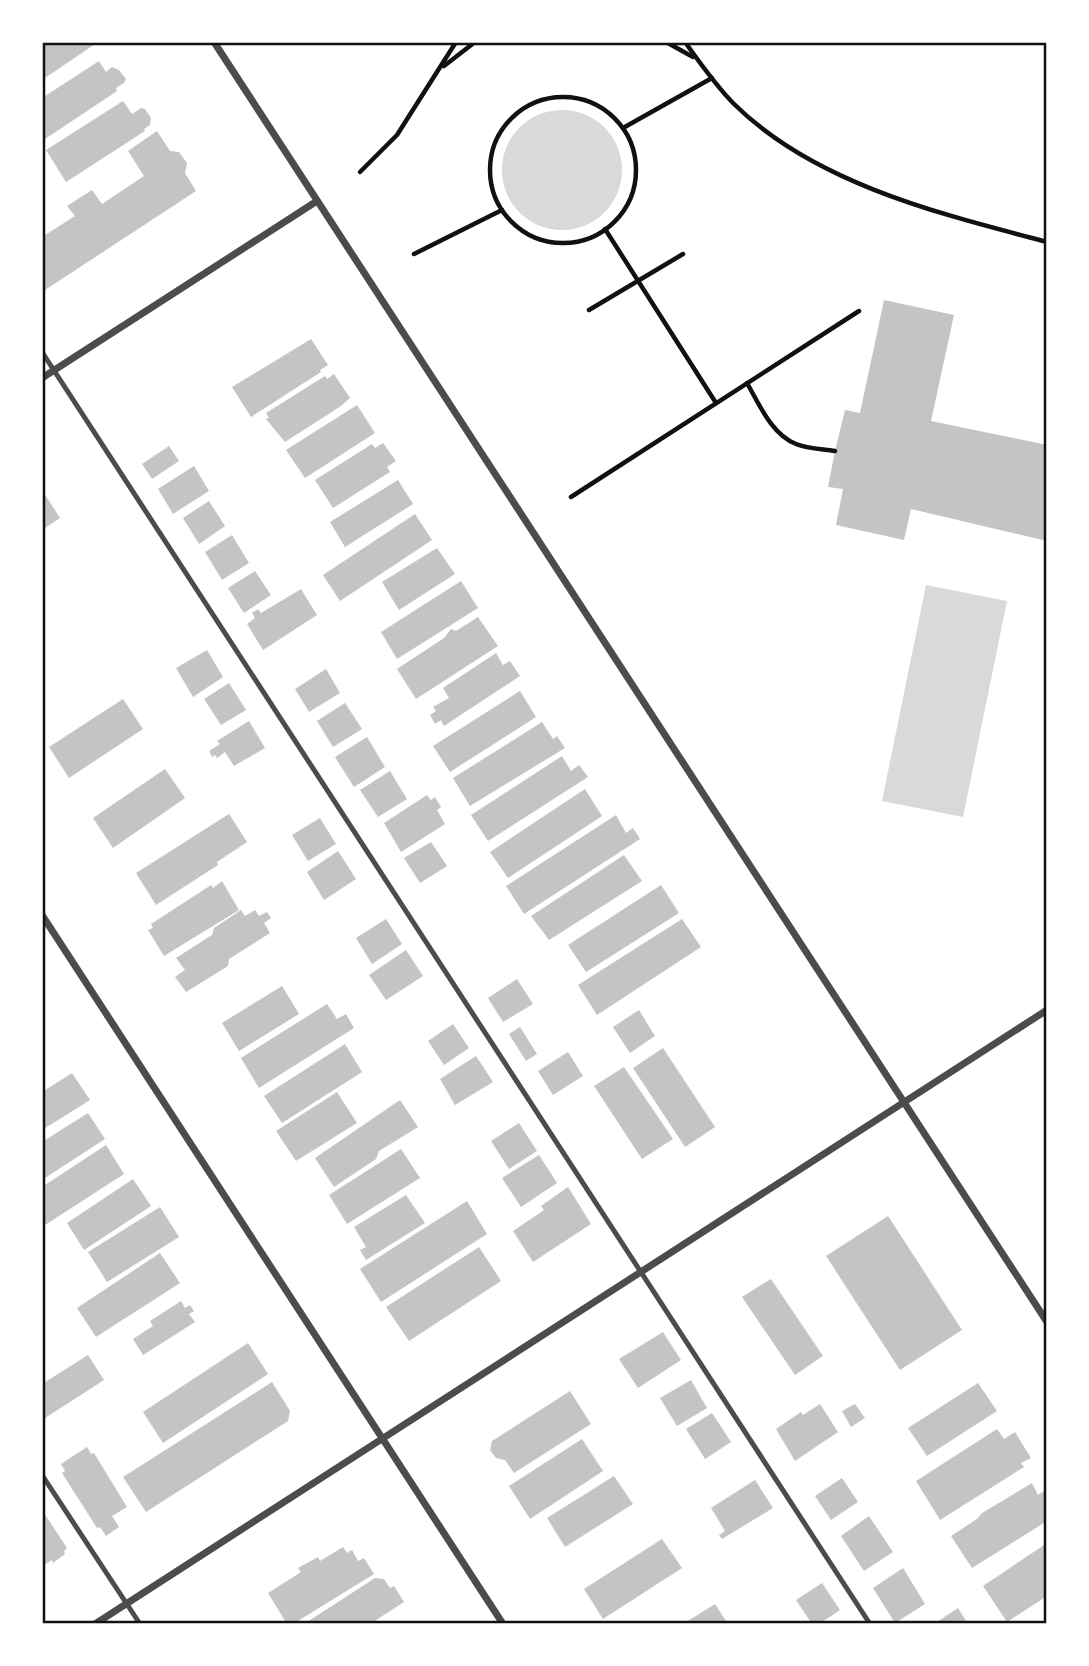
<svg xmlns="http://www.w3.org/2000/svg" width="1089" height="1666" viewBox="0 0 1089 1666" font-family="Signika,sans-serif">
	<rect width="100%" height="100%" fill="#fff"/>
	<g fill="#d9d9d9">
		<circle cx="562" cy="170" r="60"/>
		<polygon points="926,585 1007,601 963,817 882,801"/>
	</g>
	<g fill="#c4c4c4">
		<polygon points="42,42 98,42 42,80"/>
		<polygon points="99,61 106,72 112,67 119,70 126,79 124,83 116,88 117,91 42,141 42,98"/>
		<polygon points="123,101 132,114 141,108 145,109 151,118 150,125 144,129 145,131 66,182 46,150"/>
		<polygon points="157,131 170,151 179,152 187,163 185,173 196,191 42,292 42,237 75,216 67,206 92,190 102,204 144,176 128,151"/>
		<polygon points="884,300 954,315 931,421 1047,445 1047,541 911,509 904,540 836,525 843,489 828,487 835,451 845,410 860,413"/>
		<polygon points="311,339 328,365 320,370 321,372 251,417 232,387"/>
		<polygon points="334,374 350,398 341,406 285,442 266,419 269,418 266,413 325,376 327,379"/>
		<polygon points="357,405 375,433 305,478 286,450"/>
		<polygon points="383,443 396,461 387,467 390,472 333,508 315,480 372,444 375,448"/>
		<polygon points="169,446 179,461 152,479 142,464"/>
		<polygon points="194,466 209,491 173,514 158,489"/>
		<polygon points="398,480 413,504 345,547 330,522"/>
		<polygon points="42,490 60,518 42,530"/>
		<polygon points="209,501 225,526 199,544 183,518"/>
		<polygon points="415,514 432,540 340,601 323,575"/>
		<polygon points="232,535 249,563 222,580 205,552"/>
		<polygon points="437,548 455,574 399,610 382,582"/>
		<polygon points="255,571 271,595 244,613 228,588"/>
		<polygon points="461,581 478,608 397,659 381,632"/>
		<polygon points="301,589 317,615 263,650 247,624 255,618 252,613 258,609 261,613"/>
		<polygon points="478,617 498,646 416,699 397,669 444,638 451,629 456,631"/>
		<polygon points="207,650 223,677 193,697 176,668"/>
		<polygon points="496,653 503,665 510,661 520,676 444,726 441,720 435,724 430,715 436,711 433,707 449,698 443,688"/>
		<polygon points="326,669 340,693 309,712 295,689"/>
		<polygon points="229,683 246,710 221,725 204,699"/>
		<polygon points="520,691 536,717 450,772 433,746"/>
		<polygon points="123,699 143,729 69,778 49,747"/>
		<polygon points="345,703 362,729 333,747 317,721"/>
		<polygon points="249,721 265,748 234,766 225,752 217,758 215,755 212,757 209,751 220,744 217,741"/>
		<polygon points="542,722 553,739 557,736 565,748 470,806 453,778"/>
		<polygon points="367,737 385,767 354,787 335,757"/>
		<polygon points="562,756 571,771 579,765 588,777 488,841 471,815"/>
		<polygon points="165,769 185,798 113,848 93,818"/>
		<polygon points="390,771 407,799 378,817 360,790"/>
		<polygon points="585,789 602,816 508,878 490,852"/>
		<polygon points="427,795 431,800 435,797 441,807 437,810 445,824 401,852 384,823"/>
		<polygon points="229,814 247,842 217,862 218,865 156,905 136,873"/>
		<polygon points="616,815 626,833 633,828 640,839 524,914 506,886"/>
		<polygon points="320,818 336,844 308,861 292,835"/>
		<polygon points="431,842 447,866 420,883 404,858"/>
		<polygon points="338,851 356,879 324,900 307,872"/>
		<polygon points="624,855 642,881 549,940 531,916"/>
		<polygon points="222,881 239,910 164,956 148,930 153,928 151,924 211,885 213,888"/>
		<polygon points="661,885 679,913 586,972 568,945"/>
		<polygon points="241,910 245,916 255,910 259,916 267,912 271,918 264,923 270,933 229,959 228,966 186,992 175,977 185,970 176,958 212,935 214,928"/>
		<polygon points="386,919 402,944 372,964 356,938"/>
		<polygon points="682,919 701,947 597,1015 578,985"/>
		<polygon points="406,950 423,976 386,1000 369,975"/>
		<polygon points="517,979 533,1004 503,1022 488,998"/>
		<polygon points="282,986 299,1014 239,1051 222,1023"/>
		<polygon points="327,1004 337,1019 346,1014 354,1028 259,1088 241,1058"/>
		<polygon points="639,1010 655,1036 630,1053 613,1027"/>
		<polygon points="453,1024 469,1048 444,1065 428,1041"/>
		<polygon points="520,1027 537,1054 526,1061 509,1034"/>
		<polygon points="345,1044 362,1072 282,1123 264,1096"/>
		<polygon points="663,1048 715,1127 685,1147 633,1068"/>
		<polygon points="568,1052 583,1076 553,1095 538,1071"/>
		<polygon points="476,1056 493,1082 455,1105 440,1079"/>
		<polygon points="624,1067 673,1139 642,1159 594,1086"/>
		<polygon points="72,1073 90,1100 42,1130 42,1092"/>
		<polygon points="337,1092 357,1123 296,1161 276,1131"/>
		<polygon points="400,1100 418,1127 379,1151 376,1159 334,1187 315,1158"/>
		<polygon points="88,1113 105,1139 42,1180 42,1142"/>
		<polygon points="519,1123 537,1151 509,1169 491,1141"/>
		<polygon points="106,1145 124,1174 42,1227 42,1187"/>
		<polygon points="401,1149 420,1178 347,1224 329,1195"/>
		<polygon points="539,1155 557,1183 521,1207 502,1178"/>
		<polygon points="133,1179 151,1206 84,1250 67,1223"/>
		<polygon points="568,1187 591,1224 533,1262 513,1231 544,1210 541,1206"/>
		<polygon points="406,1195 425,1223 366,1260 360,1250 366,1247 354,1227"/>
		<polygon points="467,1201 487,1234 381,1302 360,1269"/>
		<polygon points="160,1207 179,1237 107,1282 88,1252"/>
		<polygon points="888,1216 962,1330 900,1370 826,1256"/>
		<polygon points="479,1247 501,1281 409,1341 386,1307"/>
		<polygon points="160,1253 180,1283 96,1337 77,1308"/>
		<polygon points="771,1279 823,1356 795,1375 742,1297"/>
		<polygon points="181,1301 185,1308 190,1305 194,1311 189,1314 195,1322 143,1355 133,1339 153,1326 150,1321"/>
		<polygon points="663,1332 681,1360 638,1388 619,1359"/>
		<polygon points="248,1343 268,1374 163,1443 143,1412"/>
		<polygon points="88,1355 104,1380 42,1420 42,1384"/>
		<polygon points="691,1380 707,1408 677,1426 660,1398"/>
		<polygon points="272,1382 290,1411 288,1421 146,1512 123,1477"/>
		<polygon points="978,1383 997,1411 927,1456 908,1428"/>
		<polygon points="570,1391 591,1424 514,1473 505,1460 496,1458 490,1450 492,1441"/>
		<polygon points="820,1404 838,1432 795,1461 776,1429 801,1412 803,1415"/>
		<polygon points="855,1404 865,1418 851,1427 842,1411"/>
		<polygon points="712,1413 731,1442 705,1459 686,1429"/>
		<polygon points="997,1429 1004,1439 1015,1432 1031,1458 1021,1463 1024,1467 940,1520 916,1481"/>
		<polygon points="582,1439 603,1471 530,1519 509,1486"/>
		<polygon points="87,1447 91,1454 94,1453 127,1507 112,1516 119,1527 106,1536 100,1527 97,1528 62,1473 65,1471 61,1464"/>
		<polygon points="614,1476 633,1504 565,1547 547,1518"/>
		<polygon points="842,1478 858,1502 831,1520 815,1496"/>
		<polygon points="755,1480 773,1508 722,1539 719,1535 725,1531 711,1508"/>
		<polygon points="1032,1483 1038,1495 1047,1489 1047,1521 972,1568 951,1536 977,1519 982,1513"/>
		<polygon points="42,1510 67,1548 64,1551 65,1554 53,1563 52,1560 42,1566"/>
		<polygon points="869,1516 893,1552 864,1571 841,1536"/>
		<polygon points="662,1539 682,1568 603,1619 584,1589"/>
		<polygon points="1047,1543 1047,1596 1007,1622 983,1586"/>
		<polygon points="343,1547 347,1553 352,1550 358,1561 364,1558 374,1574 293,1624 287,1624 268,1593 301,1572 298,1568 318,1557 320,1561"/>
		<polygon points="903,1568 925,1604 895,1623 873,1588"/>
		<polygon points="375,1578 384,1579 390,1588 394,1586 404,1602 370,1624 304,1624"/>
		<polygon points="822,1583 840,1610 819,1624 812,1624 796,1600"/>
		<polygon points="715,1604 728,1624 683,1624"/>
		<polygon points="958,1608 968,1624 934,1624"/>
	</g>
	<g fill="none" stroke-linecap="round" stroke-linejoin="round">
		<g stroke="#111" stroke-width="4.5">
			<polyline points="666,42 693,57"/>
			<path d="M685 42C700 63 716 86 734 104 815 184 941 214 1047 242"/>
			<polyline points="444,66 475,42"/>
			<circle cx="563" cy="170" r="73"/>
			<polyline points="623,128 712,78"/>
			<polyline points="360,172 397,135 456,42"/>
			<polyline points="605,229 716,403"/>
			<polyline points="414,254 502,210"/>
			<polyline points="589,310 683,254"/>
			<path d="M747 383C759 404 772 435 796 444 808 449 823 449 835 451"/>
			<polyline points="571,497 859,311"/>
		</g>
		<g stroke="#4c4c4c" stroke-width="5">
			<polyline points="42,352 870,1624"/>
			<polyline points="42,1475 140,1624"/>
		</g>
		<g stroke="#4c4c4c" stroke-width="7">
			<polyline points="214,42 1047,1322"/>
			<polyline points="42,378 317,201"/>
			<polyline points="42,915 503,1624"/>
			<polyline points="95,1624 1047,1010"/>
		</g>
	</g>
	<rect width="1089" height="1666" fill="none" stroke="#ffffff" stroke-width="88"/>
	<rect x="44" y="44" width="1001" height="1578" fill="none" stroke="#111" stroke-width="2.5"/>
</svg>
